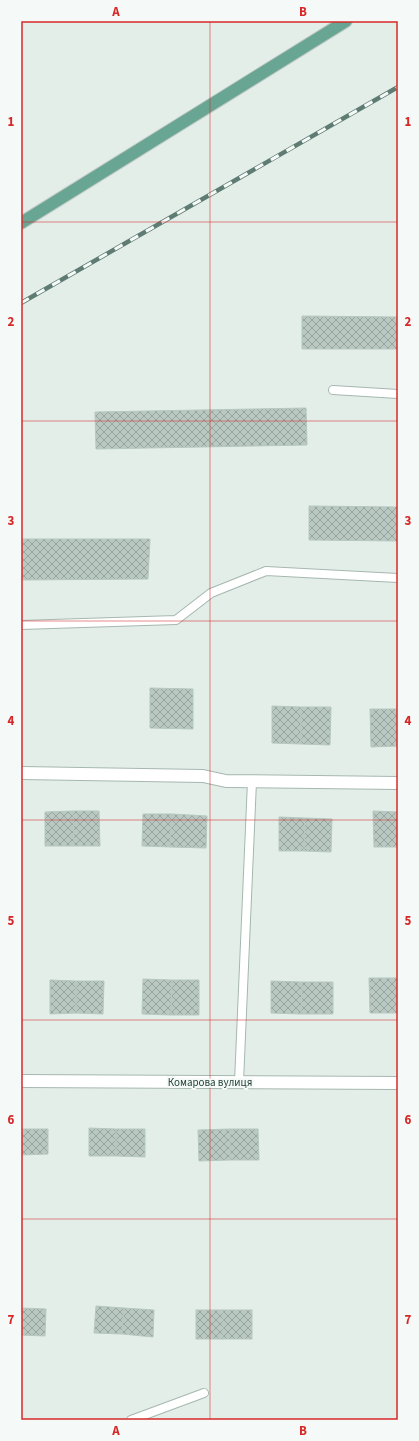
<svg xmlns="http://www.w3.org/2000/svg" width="419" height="1441" viewBox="0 0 419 1441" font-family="'Source Sans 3',sans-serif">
	<defs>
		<pattern id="building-cross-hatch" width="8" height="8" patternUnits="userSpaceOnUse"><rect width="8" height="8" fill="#b9c9c2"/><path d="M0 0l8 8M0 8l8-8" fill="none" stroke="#96a59f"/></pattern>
	</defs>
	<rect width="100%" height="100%" fill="#e4eee9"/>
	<g fill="url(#building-cross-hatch)" stroke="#b6c8c0">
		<polygon points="302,316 398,317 398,349 302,349"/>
		<polygon points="306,408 307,445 96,449 95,412"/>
		<polygon points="309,506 398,507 398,541 309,540"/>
		<polygon points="21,539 150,539 148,579 21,580"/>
		<polygon points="150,688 193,689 193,729 150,728"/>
		<polygon points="272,706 301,707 301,744 272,743"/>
		<polygon points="301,707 331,707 330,745 301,744"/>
		<polygon points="370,709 397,709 398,746 371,747"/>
		<polygon points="73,811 74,846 45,846 45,812"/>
		<polygon points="73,811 99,811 100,846 74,846"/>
		<polygon points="373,811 398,812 398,847 374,847"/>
		<polygon points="143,814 172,814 170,847 142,846"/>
		<polygon points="172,814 207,816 206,848 170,847"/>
		<polygon points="279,817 305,818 304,851 279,851"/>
		<polygon points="305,818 332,819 331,852 304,851"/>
		<polygon points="369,978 398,978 398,1013 370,1013"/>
		<polygon points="143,979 172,980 171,1015 142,1014"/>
		<polygon points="50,980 76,981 76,1013 50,1014"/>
		<polygon points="172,980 199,980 199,1015 171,1015"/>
		<polygon points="76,981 104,981 103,1014 76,1013"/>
		<polygon points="271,981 302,982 301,1014 271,1013"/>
		<polygon points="302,982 333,982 333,1014 301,1014"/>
		<polygon points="89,1128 116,1129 116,1156 89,1156"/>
		<polygon points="21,1129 48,1129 48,1154 21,1155"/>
		<polygon points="116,1129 145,1129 145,1157 116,1156"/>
		<polygon points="230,1129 230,1160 199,1161 198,1130"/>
		<polygon points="230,1129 258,1129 259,1160 230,1160"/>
		<polygon points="96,1306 124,1308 122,1334 94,1333"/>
		<polygon points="21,1308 46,1309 45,1336 21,1335"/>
		<polygon points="124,1308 154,1310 153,1337 122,1334"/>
		<rect x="196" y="1310" width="27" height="29"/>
		<rect x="223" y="1310" width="29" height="29"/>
	</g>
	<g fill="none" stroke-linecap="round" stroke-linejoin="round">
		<g stroke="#a6b7b0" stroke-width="10">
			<g id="lane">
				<polyline points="333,390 398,394"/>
				<polyline points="21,625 176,620 211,593 266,571 398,578"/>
				<polyline points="239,1082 252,781"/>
				<polyline points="131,1420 204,1393"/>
			</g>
		</g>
		<g stroke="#a6b7b0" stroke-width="14">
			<g id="street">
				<polyline points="21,773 203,776 226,781 398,783"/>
				<polyline points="21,1081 398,1083"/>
			</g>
		</g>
		<g stroke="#c1cac7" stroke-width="14">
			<polyline id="primary" points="21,223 346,21"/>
		</g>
		<use href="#lane" stroke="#fff" stroke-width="8"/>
		<use href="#street" stroke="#fff" stroke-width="12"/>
		<use href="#primary" stroke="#68a593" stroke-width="12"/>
		<g stroke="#5e7c73" stroke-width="4.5">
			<polyline id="rail" points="21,303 398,87"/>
		</g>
		<use href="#rail" stroke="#f5faf8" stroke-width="3" stroke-dasharray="9" stroke-linecap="butt"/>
	</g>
	<path fill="none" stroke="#d62828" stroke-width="1" stroke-opacity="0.55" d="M210 21V1420M21 222H398M21 421H398M21 621H398M21 820H398M21 1020H398M21 1219H398"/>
	<g text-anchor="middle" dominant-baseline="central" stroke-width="4" stroke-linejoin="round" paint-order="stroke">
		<g font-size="11" fill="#234138" stroke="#f5faf8">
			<text x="210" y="1082">Комарова вулиця</text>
		</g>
	</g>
	<rect width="419" height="1441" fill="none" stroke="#f5faf8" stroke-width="44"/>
	<rect x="22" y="22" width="375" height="1397" fill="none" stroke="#d62828" stroke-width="1.5"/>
	<g font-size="13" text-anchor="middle" font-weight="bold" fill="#d62828">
		<text x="116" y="16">A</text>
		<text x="303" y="16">B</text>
		<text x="11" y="126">1</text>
		<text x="408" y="126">1</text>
		<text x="11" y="326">2</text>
		<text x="408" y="326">2</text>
		<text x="11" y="525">3</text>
		<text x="408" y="525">3</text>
		<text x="11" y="725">4</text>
		<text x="408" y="725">4</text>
		<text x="11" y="925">5</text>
		<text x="408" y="925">5</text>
		<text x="11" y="1124">6</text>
		<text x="408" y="1124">6</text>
		<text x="11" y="1324">7</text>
		<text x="408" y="1324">7</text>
		<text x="116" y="1435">A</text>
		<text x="303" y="1435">B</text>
	</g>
</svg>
